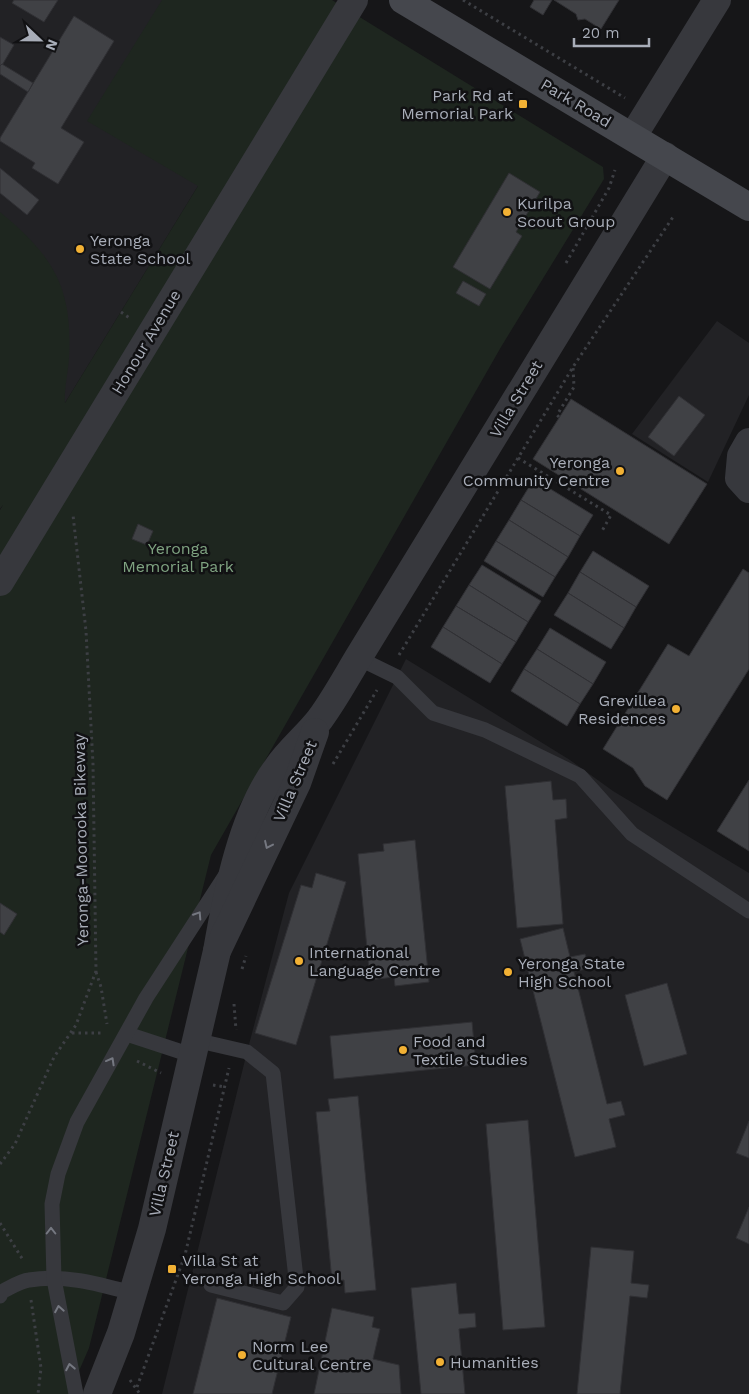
<svg xmlns="http://www.w3.org/2000/svg" width="749" height="1394" viewBox="0 0 749 1394" font-family="'Work Sans',sans-serif">
	<rect width="100%" height="100%" fill="#161618"/>
	<g fill="#222225">
		<polygon points="0,0 312,0 0,509"/>
		<polygon points="717,321 749,343 749,395 708,482 632,434"/>
		<polygon points="406,659 570,760 613,791 749,873 749,1394 162,1394 247,1052 289,893"/>
	</g>
	<path fill="#1e261f" d="M162 0H332L603 167 604 179 501 347 211 855 89 1348 69 1394H0V510L3 505 0 508V212C53 256 73 287 69 358 68 373 64 389 65 403L198 186 87 121Z"/>
	<g fill="#404145" stroke="#303034">
		<polygon points="14,0 58,0 44,22 12,3"/>
		<polygon points="534,0 552,0 543,15 530,7"/>
		<polygon points="554,0 619,0 601,29 585,19 578,20 576,14"/>
		<polygon points="74,16 114,41 61,128 84,142 58,184 32,168 35,163 0,141 0,138"/>
		<polygon points="0,37 14,45 1,67 0,66"/>
		<polygon points="2,64 33,83 28,92 0,74 0,66"/>
		<polygon points="0,168 39,200 27,215 0,193"/>
		<polygon points="509,173 540,192 516,232 522,236 490,289 453,267"/>
		<polygon points="463,281 486,294 479,306 456,293"/>
		<polygon points="679,396 705,415 674,456 648,437"/>
		<polygon points="571,399 707,484 669,544 533,459"/>
		<polygon points="534,479 593,515 580,536 521,500"/>
		<polygon points="521,500 580,536 568,557 509,520"/>
		<polygon points="509,520 568,557 555,577 496,541"/>
		<polygon points="138,524 153,531 147,545 132,539"/>
		<polygon points="496,541 555,577 543,597 484,561"/>
		<polygon points="593,551 649,586 636,607 580,572"/>
		<polygon points="482,565 541,601 528,622 469,585"/>
		<polygon points="743,569 749,573 749,669 667,800 645,786 633,768 603,749 668,644 689,656"/>
		<polygon points="580,572 636,607 624,628 568,593"/>
		<polygon points="469,585 528,622 516,642 456,606"/>
		<polygon points="568,593 624,628 611,649 554,615"/>
		<polygon points="456,606 516,642 502,664 443,627"/>
		<polygon points="443,627 502,664 490,683 431,647"/>
		<polygon points="550,628 606,662 593,684 537,649"/>
		<polygon points="537,649 593,684 580,704 524,669"/>
		<polygon points="524,669 580,704 567,726 511,691"/>
		<polygon points="749,780 749,851 717,831"/>
		<polygon points="551,781 553,800 566,799 567,818 555,820 563,924 517,928 505,786"/>
		<polygon points="415,840 429,982 395,986 394,977 370,980 358,854 384,851 383,844"/>
		<polygon points="316,873 346,882 296,1045 255,1033 301,885 312,888"/>
		<polygon points="0,903 17,914 4,935 0,932"/>
		<polygon points="563,928 570,957 585,954 589,968 574,972 607,1104 621,1101 625,1115 609,1119 616,1147 575,1157 520,939"/>
		<polygon points="667,983 687,1054 644,1066 625,995"/>
		<polygon points="472,1022 476,1065 334,1079 330,1036"/>
		<polygon points="358,1096 376,1290 345,1293 344,1280 332,1281 316,1112 330,1111 328,1099"/>
		<polygon points="528,1120 545,1327 503,1330 486,1124"/>
		<polygon points="749,1121 749,1158 736,1153"/>
		<polygon points="749,1207 749,1244 736,1238"/>
		<polygon points="591,1247 634,1251 631,1283 649,1285 647,1298 630,1296 620,1394 577,1394"/>
		<polygon points="456,1283 459,1314 475,1313 476,1327 459,1329 465,1394 421,1394 411,1288"/>
		<polygon points="217,1298 291,1317 272,1394 193,1394"/>
		<polygon points="332,1308 374,1317 372,1327 380,1329 373,1359 399,1365 401,1394 314,1394"/>
	</g>
	<g fill="none" stroke-linecap="round" stroke-linejoin="round">
		<g stroke="#3d3f44" stroke-width="3" stroke-dasharray="2.5 4" stroke-linecap="butt">
			<polyline points="463,0 625,98"/>
			<polyline points="566,263 609,188 615,170"/>
			<polyline points="121,312 131,319"/>
			<polyline points="559,417 557,415 574,387 573,367"/>
			<polyline points="518,458 611,515 602,531"/>
			<polyline points="399,655 573,367 673,217"/>
			<polyline points="333,764 377,690"/>
			<polyline points="242,969 246,956"/>
			<polyline points="96,972 101,987 107,1024"/>
			<polyline points="234,1004 236,1030"/>
			<polyline points="72,1033 104,1033"/>
			<polyline points="137,1061 161,1073"/>
			<polyline points="213,1085 225,1087"/>
			<polyline points="0,1164 15,1144 54,1057 76,1025 96,971 93,764 86,631 73,515"/>
			<polyline points="0,1223 23,1260"/>
			<polyline points="31,1300 41,1368 38,1394"/>
			<polyline points="130,1380 140,1394"/>
			<polyline points="137,1387 185,1255 229,1068"/>
		</g>
		<g stroke="#37383d" stroke-width="15">
			<polyline points="358,658 397,677 433,713 485,730 580,776 632,834 749,911"/>
			<polyline points="127,1034 191,1055"/>
			<polyline points="195,1040 247,1052 273,1073 297,1287 283,1303 211,1285"/>
			<path d="M0 1296 1 1292C10 1288 20 1281 29 1280 64 1274 99 1284 132 1293"/>
			<polyline points="76,1394 54,1279 52,1204 58,1174 77,1122 146,998 225,876"/>
		</g>
		<g stroke="#37383d" stroke-width="28">
			<polyline points="633,136 717,0"/>
			<polyline points="749,442 741,456 739,478 749,489"/>
			<polyline points="0,582 354,0"/>
			<path d="M217 951C227 893 242 815 277 768 289 750 307 736 320 719 334 700 346 678 358 658L665 156"/>
			<polyline points="97,1394 121,1333 152,1229 217,951 297,783 315,732"/>
		</g>
		<polyline stroke="#45474d" stroke-width="28" points="403,0 749,207"/>
	</g>
	<defs><path id="oneway-chevron" d="M-2-3.5L2.5 0L-2 3.5" fill="none" stroke-width="1.6" stroke-linecap="round" stroke-linejoin="round" transform="scale(1.25)"/></defs>
	<g stroke="#757881">
		<use href="#oneway-chevron" transform="translate(268 845) rotate(115)"/>
		<use href="#oneway-chevron" transform="translate(198 915) rotate(-57)"/>
		<use href="#oneway-chevron" transform="translate(111 1061) rotate(-61)"/>
		<use href="#oneway-chevron" transform="translate(51 1231) rotate(-90)"/>
		<use href="#oneway-chevron" transform="translate(59 1309) rotate(-100)"/>
		<use href="#oneway-chevron" transform="translate(70 1367) rotate(-101)"/>
	</g>
	<g fill="#f2b134" stroke="#111113" stroke-width="2">
		<rect x="518" y="99" width="10" height="10" rx="2.5"/>
		<circle cx="507" cy="212" r="5"/>
		<circle cx="80" cy="249" r="5"/>
		<circle cx="620" cy="471" r="5"/>
		<circle cx="676" cy="709" r="5"/>
		<circle cx="299" cy="961" r="5"/>
		<circle cx="508" cy="972" r="5"/>
		<circle cx="403" cy="1050" r="5"/>
		<rect x="167" y="1264" width="10" height="10" rx="2.5"/>
		<circle cx="242" cy="1355" r="5"/>
		<circle cx="440" cy="1362" r="5"/>
	</g>
	<g text-anchor="middle" dominant-baseline="central" stroke-width="5" stroke-linejoin="round" paint-order="stroke">
		<g font-size="16" fill="#a8adb8" stroke="#111113" text-anchor="start">
			<text x="513" y="95" text-anchor="end">Park Rd at<tspan x="513" dy="18">Memorial Park</tspan></text>
			<text x="517" y="203">Kurilpa<tspan x="517" dy="18">Scout Group</tspan></text>
			<text x="90" y="240">Yeronga<tspan x="90" dy="18">State School</tspan></text>
			<text x="610" y="462" text-anchor="end">Yeronga<tspan x="610" dy="18">Community Centre</tspan></text>
			<text x="666" y="700" text-anchor="end">Grevillea<tspan x="666" dy="18">Residences</tspan></text>
			<text x="309" y="952">International<tspan x="309" dy="18">Language Centre</tspan></text>
			<text x="518" y="963">Yeronga State<tspan x="518" dy="18">High School</tspan></text>
			<text x="413" y="1041">Food and<tspan x="413" dy="18">Textile Studies</tspan></text>
			<text x="182" y="1260">Villa St at<tspan x="182" dy="18">Yeronga High School</tspan></text>
			<text x="252" y="1346">Norm Lee<tspan x="252" dy="18">Cultural Centre</tspan></text>
			<text x="450" y="1362">Humanities</text>
		</g>
		<g font-size="16" fill="#a8adb8" stroke="#111113">
			<text transform="translate(576 103) rotate(31)">Park Road</text>
			<text transform="translate(146 342) rotate(-59)">Honour Avenue</text>
			<text transform="translate(516 399) rotate(-59)">Villa Street</text>
			<text transform="translate(295 781) rotate(-67)">Villa Street</text>
			<text transform="translate(81 840) rotate(-91)">Yeronga-Moorooka Bikeway</text>
			<text transform="translate(164 1174) rotate(-77)">Villa Street</text>
		</g>
		<g font-size="16" fill="#7fa381" stroke="#111113">
			<text x="178" y="548">Yeronga<tspan x="178" dy="18">Memorial Park</tspan></text>
		</g>
	</g>
	<g transform="translate(40 40) rotate(112)" stroke="#111113" stroke-width="4" paint-order="stroke">
	<path d="M0-4L9 19L0 12L-9 19Z" fill="#a8adb8"/>
	<text y="-8" font-size="14" font-weight="bold" text-anchor="middle" fill="#a8adb8">N</text>
	</g>
	<path d="M574 38v8h75v-8" fill="none" stroke="#a8adb8" stroke-width="2.5"/>
	<text x="582" y="38" font-size="15" fill="#a8adb8" stroke="#111113" stroke-width="4" paint-order="stroke">20 m</text>
</svg>
